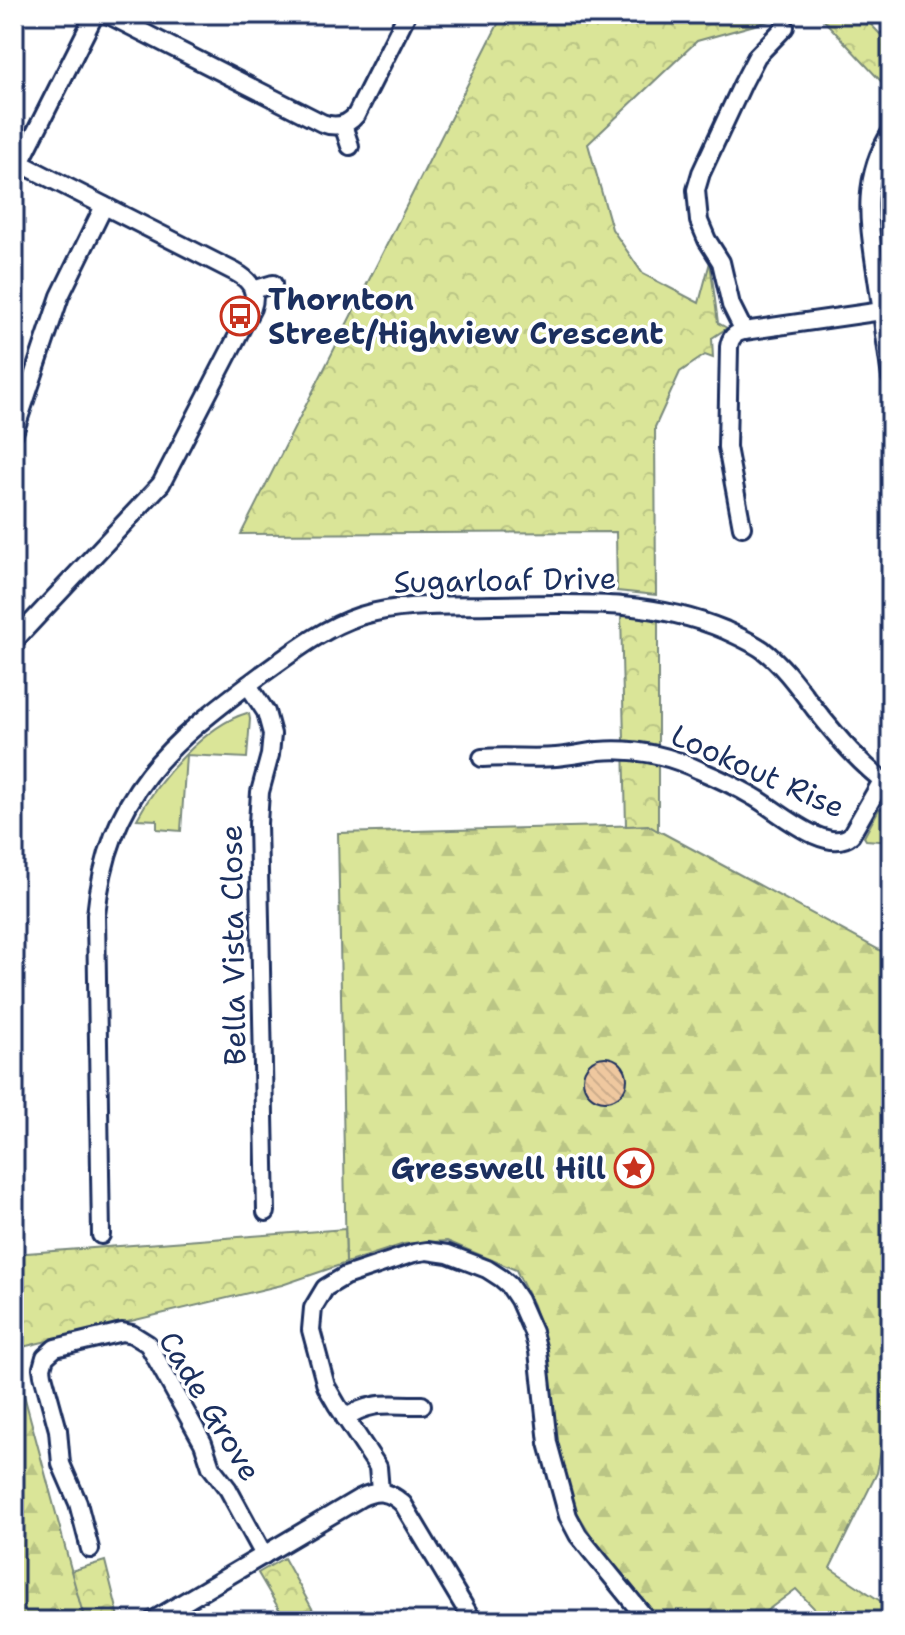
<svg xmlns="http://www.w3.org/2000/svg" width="905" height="1635" viewBox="0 0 905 1635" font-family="'Shantell Sans',sans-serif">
	<defs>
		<pattern id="forest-firs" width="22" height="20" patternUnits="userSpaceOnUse" patternTransform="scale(2)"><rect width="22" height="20" fill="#dae598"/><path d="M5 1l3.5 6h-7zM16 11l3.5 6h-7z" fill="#bac585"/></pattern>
		<pattern id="park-crowns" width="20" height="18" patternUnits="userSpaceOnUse" patternTransform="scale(2)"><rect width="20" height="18" fill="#dae598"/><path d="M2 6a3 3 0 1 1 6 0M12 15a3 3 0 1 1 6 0" fill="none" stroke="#bac585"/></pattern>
		<pattern id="building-back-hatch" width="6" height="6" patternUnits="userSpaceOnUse" patternTransform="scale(2)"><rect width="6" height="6" fill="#efc89f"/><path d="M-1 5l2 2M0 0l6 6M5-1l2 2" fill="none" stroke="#ccac8b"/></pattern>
	</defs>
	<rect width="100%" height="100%" fill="#fff"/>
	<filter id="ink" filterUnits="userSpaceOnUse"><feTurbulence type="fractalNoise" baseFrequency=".0125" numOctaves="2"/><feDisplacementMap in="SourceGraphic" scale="16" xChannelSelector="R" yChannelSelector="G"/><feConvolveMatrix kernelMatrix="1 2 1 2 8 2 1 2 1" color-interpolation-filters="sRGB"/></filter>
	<g filter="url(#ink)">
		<g fill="url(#forest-firs)" stroke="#7a8a7b" stroke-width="2">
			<polygon points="648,825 885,953 891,1021 891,1397 877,1473 830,1568 891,1608 891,1621 826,1621 796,1589 753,1621 655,1621 594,1540 575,1509 560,1467 546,1345 533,1305 516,1270 447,1241 404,1244 346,1263 338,833"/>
			<polygon points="14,1358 85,1621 14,1621"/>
		</g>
		<g fill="url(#park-crowns)" stroke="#7a8a7b" stroke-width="2">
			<polygon points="503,14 794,14 697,41 588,144 612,229 643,274 699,303 710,262 718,323 727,328 712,338 713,358 705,355 680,372 655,427 656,595 617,591 616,532 241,534"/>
			<polygon points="818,14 861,14 880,34 891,24 891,92"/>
			<polygon points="891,144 891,223 875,221 877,181"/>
			<polygon points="621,613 658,614 658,831 648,825 626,826"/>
			<polygon points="345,1229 346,1263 282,1285 14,1349 14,1254"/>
			<polygon points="284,1558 319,1621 286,1621 258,1573"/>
			<polygon points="105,1561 120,1621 85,1621 71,1571"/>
		</g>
		<g fill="#dae598" stroke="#7a8a7b" stroke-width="2">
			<path d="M247 713 249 714 250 719 247 758 186 755 181 831 157 829V820L137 819C157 781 205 725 247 713Z"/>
			<polygon points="887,807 891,810 891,842 866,840 864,837 879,809"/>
		</g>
		<circle fill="url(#building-back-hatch)" stroke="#1b2f5e" stroke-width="2" cx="605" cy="1079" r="22"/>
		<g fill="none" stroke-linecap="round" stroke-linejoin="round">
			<g stroke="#1b2f5e" stroke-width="22">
				<g id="street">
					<path d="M107 14 322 123C335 128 347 126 356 115L407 14"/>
					<polyline points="343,125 350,146"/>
					<path d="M891 132C860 181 869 223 877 278 882 311 886 344 891 377"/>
					<path d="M14 160 235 272C250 280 258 290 252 308L161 484 14 641"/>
					<polyline points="20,163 95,14"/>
					<polyline points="253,290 273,284"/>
					<polyline points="744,331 731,305 721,262 707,240 699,221 696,190 701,173 743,83 757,56 785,27"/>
					<polyline points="14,433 60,296 104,206"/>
					<path d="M742 527 727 447 729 347C730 338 734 333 744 331L882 311"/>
					<polyline points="248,685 266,712 272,734 270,755 260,792 258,823 266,1212"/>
					<path d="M482 758C507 756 531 759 556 757 570 756 584 753 598 751 633 748 668 755 699 770 718 778 737 787 754 797 776 809 827 856 851 835L882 781"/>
					<path d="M101 1235 96 915C108 793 168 744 261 675 292 653 323 628 360 616 403 603 448 606 492 605 573 604 649 598 725 630 738 636 752 642 763 650 784 666 799 688 815 709 838 738 861 765 891 787"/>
					<path d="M345 1418C373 1399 391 1406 422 1405"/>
					<polyline points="380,1491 378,1467 337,1405 326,1386 311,1330 313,1308 325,1288 345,1276 414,1253 427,1251 448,1254 487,1269 501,1278 509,1285 519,1300 533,1332 538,1351 548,1443 568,1516 578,1535 648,1621"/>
					<polyline points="90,1549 78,1503 61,1464 58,1430 43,1375 42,1368 45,1357 55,1348 122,1332 132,1334 148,1344 203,1443 211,1467 228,1489 264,1555"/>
					<path d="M152 1621 360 1498C377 1489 390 1491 403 1504L473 1621"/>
				</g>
			</g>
			<use href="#street" stroke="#fff" stroke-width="16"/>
		</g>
	</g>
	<defs>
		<g id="bus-ring" transform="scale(2)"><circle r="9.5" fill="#fff" stroke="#c8321e" stroke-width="1.5"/><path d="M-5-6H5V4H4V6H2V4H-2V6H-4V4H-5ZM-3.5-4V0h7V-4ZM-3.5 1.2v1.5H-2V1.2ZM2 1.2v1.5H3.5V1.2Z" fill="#c8321e"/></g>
		<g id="sight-ring" transform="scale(2)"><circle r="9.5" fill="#fff" stroke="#c8321e" stroke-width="1.5"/><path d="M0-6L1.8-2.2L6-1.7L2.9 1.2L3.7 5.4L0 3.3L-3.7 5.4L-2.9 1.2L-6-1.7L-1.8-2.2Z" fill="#c8321e"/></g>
	</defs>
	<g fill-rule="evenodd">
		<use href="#bus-ring" x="240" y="316"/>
		<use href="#sight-ring" x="634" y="1168"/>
	</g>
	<g text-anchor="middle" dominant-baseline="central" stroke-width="7" stroke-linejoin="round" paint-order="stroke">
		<g font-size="30" font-weight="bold" fill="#1b2f5e" stroke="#fff" text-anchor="start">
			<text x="268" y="299">Thornton<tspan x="268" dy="34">Street/Highview Crescent</tspan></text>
			<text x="606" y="1168" text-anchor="end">Gresswell Hill</text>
		</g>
		<g font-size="30" fill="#1b2f5e" stroke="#fff">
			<text transform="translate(505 580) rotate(-1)">Sugarloaf Drive</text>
			<text transform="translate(758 771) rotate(24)">Lookout Rise</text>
			<text transform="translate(233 945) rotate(-91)">Bella Vista Close</text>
			<text transform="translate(210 1406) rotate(59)">Cade Grove</text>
		</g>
	</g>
	<rect width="905" height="1635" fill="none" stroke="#fff" stroke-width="48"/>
	<rect x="24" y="24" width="857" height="1587" fill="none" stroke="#1b2f5e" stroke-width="3" filter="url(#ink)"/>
</svg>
